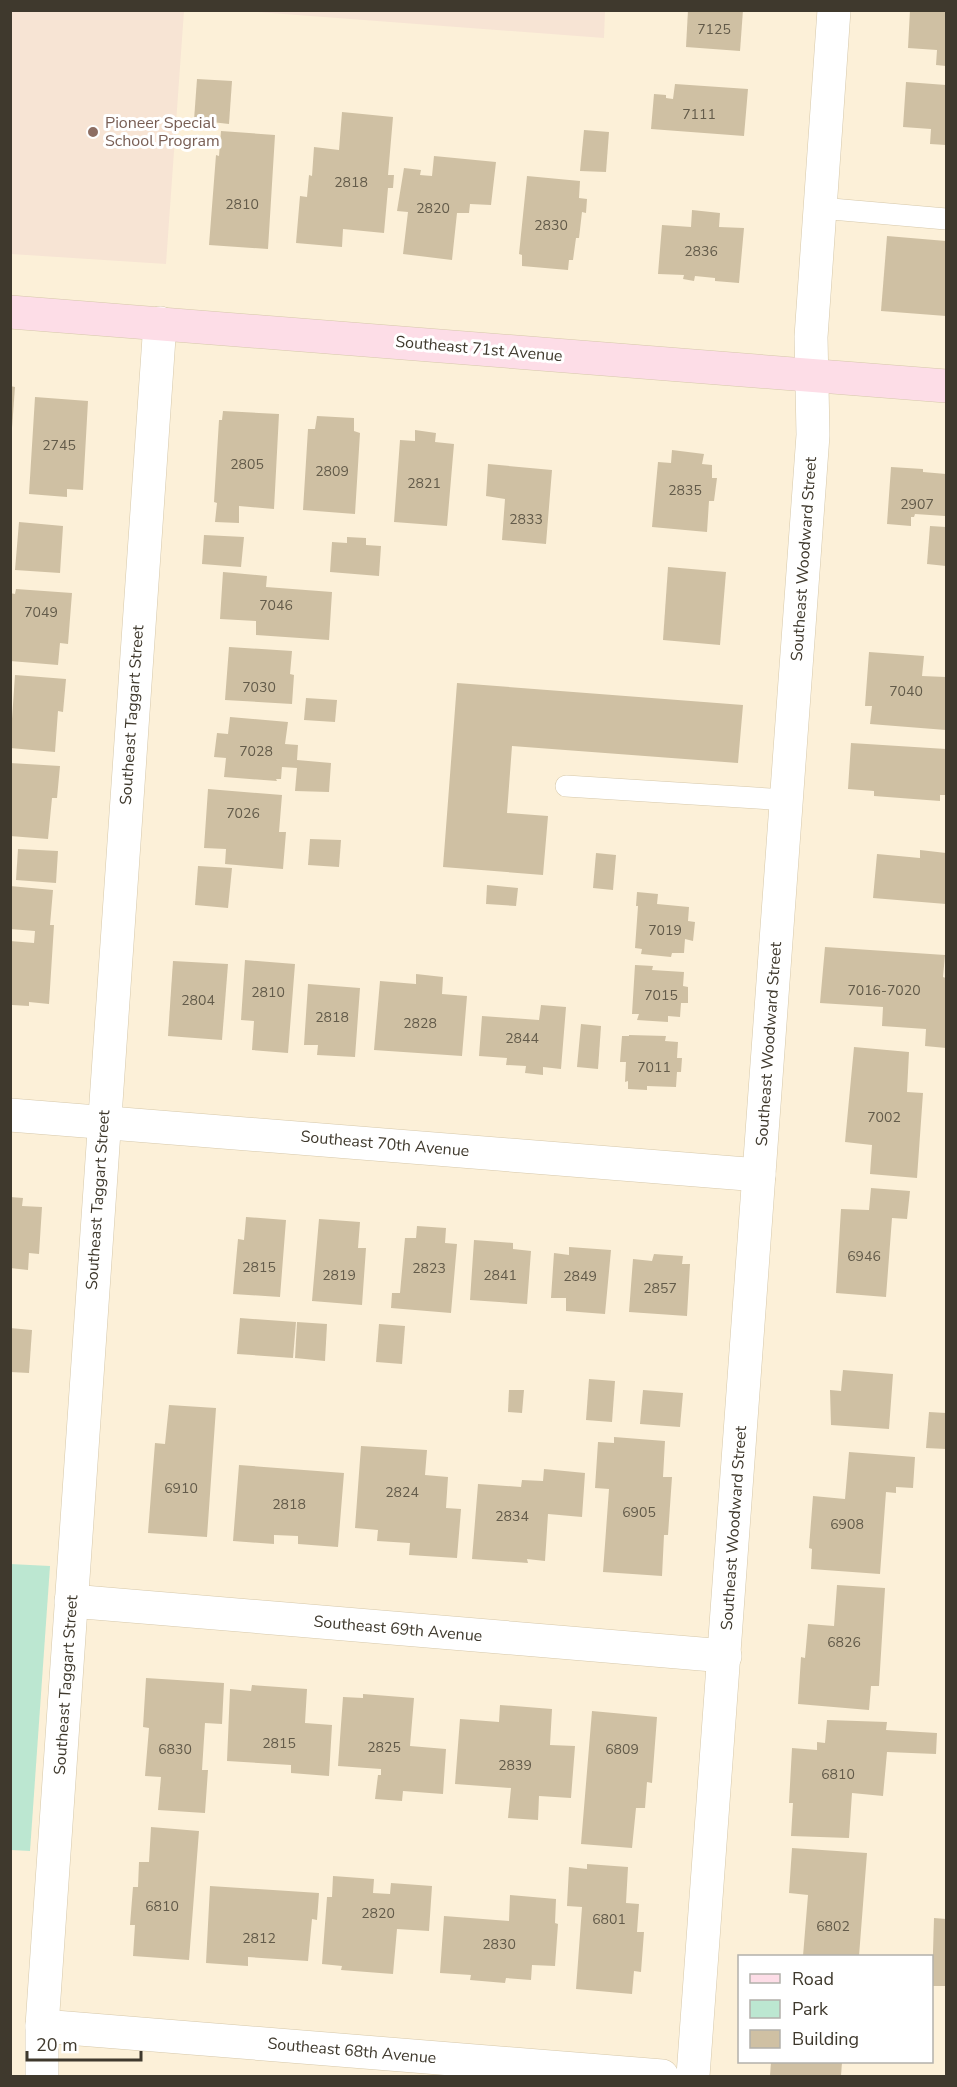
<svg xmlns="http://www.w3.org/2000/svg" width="957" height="2087" viewBox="0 0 957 2087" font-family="'Nunito Sans',sans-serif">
	<rect width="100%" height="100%" fill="#fcf0d8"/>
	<g fill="#f7e4d4">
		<polygon points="10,11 184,11 166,264 11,254"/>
		<polygon points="244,11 605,11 604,38"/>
	</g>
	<polygon fill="#bce7d1" points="10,1564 50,1566 30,1851 11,1850"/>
	<g fill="#cfc0a3">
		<polygon points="688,10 743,10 740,51 686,47"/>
		<polygon points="910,10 946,10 946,66 936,65 937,50 908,48"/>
		<polygon points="197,79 232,81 229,124 194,120"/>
		<polygon points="906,82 946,85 946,145 930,144 931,129 903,127"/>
		<polygon points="675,84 748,89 744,136 651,129 654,94 666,95 666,98 673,99"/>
		<polygon points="342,112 393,117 388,175 394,175 393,188 388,188 384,233 343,229 342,247 296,243 300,196 307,197 309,175 312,176 314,147 339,150"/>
		<polygon points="584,130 609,132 606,172 580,171"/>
		<polygon points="221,131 275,135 268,249 209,245 216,155 219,156"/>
		<polygon points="434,156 496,162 491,205 470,204 469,213 457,213 452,260 403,254 408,212 397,211 404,168 421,170 420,175 432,176"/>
		<polygon points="527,176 580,181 579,198 587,199 586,213 582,212 579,238 576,238 573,260 569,260 568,270 522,266 522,255 519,254"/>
		<polygon points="692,210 720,213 719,227 744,228 739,283 715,281 715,278 695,276 694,281 683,279 684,275 658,274 662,225 691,227"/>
		<polygon points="887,236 946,241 946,316 881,311"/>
		<polygon points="10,386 15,387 12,428 10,428"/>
		<polygon points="35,397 88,401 83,490 67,489 67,497 29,494"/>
		<polygon points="223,411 279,414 274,509 239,506 239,523 215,522 217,503 214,502 219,420 222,420"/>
		<polygon points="317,416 354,418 354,431 360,433 355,514 303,510 308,429 315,429"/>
		<polygon points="415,430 436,433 435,442 454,444 447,526 394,522 400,440 415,441"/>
		<polygon points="672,450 704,454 702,464 712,465 712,478 717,478 714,501 709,501 707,532 652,527 658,462 671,463"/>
		<polygon points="488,464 552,470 546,544 502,540 505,499 486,496"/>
		<polygon points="891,467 923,469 923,472 946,474 945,516 915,514 914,517 911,517 911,526 887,524"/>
		<polygon points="19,522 63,526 60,573 15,570"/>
		<polygon points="930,526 946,527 946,566 927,564"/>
		<polygon points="204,535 244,537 241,567 202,564"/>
		<polygon points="347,537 366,538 366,545 381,546 379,576 330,572 332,542 347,543"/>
		<polygon points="668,567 726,572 720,645 663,640"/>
		<polygon points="223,572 267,576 266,587 332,592 329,640 256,635 256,621 220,619"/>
		<polygon points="16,589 72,593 68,644 60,643 58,665 10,661 10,593 15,594"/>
		<polygon points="229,647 292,651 290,674 294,675 292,704 225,700"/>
		<polygon points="869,652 924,656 922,676 946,677 946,730 870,724 872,706 865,706"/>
		<polygon points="15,675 66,679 63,712 58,711 55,752 10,748"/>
		<polygon points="457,683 743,705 738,763 512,746 507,813 548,816 543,875 443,867"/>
		<polygon points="306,698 337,700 335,722 304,720"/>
		<polygon points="230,717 288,722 285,744 298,745 297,760 331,763 329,792 295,791 297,768 282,767 281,779 276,779 277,781 224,777 226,758 214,757 217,733 228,734"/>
		<polygon points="851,743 946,749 946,795 940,795 940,801 874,796 874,791 848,789"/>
		<polygon points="10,763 60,766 57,798 52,798 48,839 10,836"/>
		<polygon points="208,789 282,795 279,832 286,832 283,869 225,864 226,849 204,848"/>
		<polygon points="310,839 341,840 339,867 308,865"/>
		<polygon points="18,849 58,851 56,883 16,880"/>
		<polygon points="920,850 946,853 946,904 873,898 877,854 920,858"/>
		<polygon points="596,853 616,855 613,890 593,888"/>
		<polygon points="198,866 232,868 228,908 195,905"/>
		<polygon points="487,885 518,888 516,906 486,904"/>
		<polygon points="10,886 53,890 50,925 54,925 49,1004 29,1002 29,1006 12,1005 10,941 34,943 35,931 10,929"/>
		<polygon points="637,892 658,894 657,904 689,907 688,921 695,922 693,941 685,939 684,953 672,953 671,957 641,954 642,949 635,948 638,906 636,906"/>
		<polygon points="825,947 945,955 943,977 946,978 946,1048 925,1046 926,1029 882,1026 883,1007 820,1003"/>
		<polygon points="245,960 295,964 288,1053 252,1050 254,1021 241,1020"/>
		<polygon points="173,961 228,964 222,1040 168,1036"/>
		<polygon points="635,965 653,966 652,970 684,972 683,986 688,987 688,1003 681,1003 680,1017 668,1016 668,1022 637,1020 639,1014 632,1014"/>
		<polygon points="416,974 443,977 442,994 467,996 462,1056 374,1050 380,981 416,984"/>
		<polygon points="308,984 360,988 355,1057 317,1055 318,1045 304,1045"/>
		<polygon points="541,1005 566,1007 561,1069 543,1067 543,1075 525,1073 526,1066 506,1065 507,1058 479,1056 482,1016 539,1020"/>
		<polygon points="581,1024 601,1026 598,1069 577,1067"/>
		<polygon points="629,1035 666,1036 665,1041 678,1042 677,1058 682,1058 681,1072 677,1072 676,1087 647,1086 647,1090 628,1089 628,1081 625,1082 626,1062 620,1062 622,1036 629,1036"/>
		<polygon points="854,1047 909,1052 907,1092 923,1093 917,1178 870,1174 872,1145 845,1142"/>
		<polygon points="871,1188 910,1191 907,1219 892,1218 886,1297 836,1293 841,1209 869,1210"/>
		<polygon points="10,1197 23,1198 22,1206 42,1207 39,1254 29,1253 28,1270 10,1268"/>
		<polygon points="246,1217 286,1220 280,1297 233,1294 238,1239 244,1240"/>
		<polygon points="319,1219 360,1222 358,1248 366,1248 362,1305 312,1301"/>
		<polygon points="417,1226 446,1228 445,1243 457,1244 451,1313 391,1308 392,1293 400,1293 405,1238 416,1238"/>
		<polygon points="474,1240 513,1243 513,1249 531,1251 527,1304 470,1300"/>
		<polygon points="569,1247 611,1250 605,1314 566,1311 566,1298 551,1298 554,1253 569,1255"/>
		<polygon points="654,1254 683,1256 682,1264 690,1264 687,1316 629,1312 633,1259 652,1261"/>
		<polygon points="240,1318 296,1322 293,1358 237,1354"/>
		<polygon points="297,1322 327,1324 325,1361 295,1358"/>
		<polygon points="379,1324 405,1326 402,1364 376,1362"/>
		<polygon points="10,1328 32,1330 29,1373 10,1372"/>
		<polygon points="843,1370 893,1374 889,1429 831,1425 830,1390 841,1391"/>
		<polygon points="589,1379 615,1381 612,1422 586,1420"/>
		<polygon points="509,1390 524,1390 522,1413 508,1412"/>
		<polygon points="643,1390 683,1393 680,1427 640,1424"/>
		<polygon points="169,1405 216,1408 207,1537 148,1533 155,1443 165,1444"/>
		<polygon points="929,1412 946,1413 946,1449 926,1448"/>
		<polygon points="614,1437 665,1441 663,1477 672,1477 668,1535 664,1535 662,1576 603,1572 609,1489 595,1488 598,1442 614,1443"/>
		<polygon points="361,1446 427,1450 425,1475 448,1477 446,1508 461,1509 457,1558 409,1555 410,1543 377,1541 378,1530 355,1528"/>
		<polygon points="849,1452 915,1457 913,1488 896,1487 896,1493 886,1492 880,1574 811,1569 812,1549 809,1548 813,1496 845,1499"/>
		<polygon points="239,1465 344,1473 338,1547 298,1544 298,1536 274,1535 274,1544 233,1541"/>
		<polygon points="544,1469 585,1473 582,1517 548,1514 545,1561 527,1559 528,1563 472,1559 478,1484 521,1487 522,1480 543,1481"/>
		<polygon points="837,1585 885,1588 879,1686 871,1686 869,1710 798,1704 801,1657 805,1658 808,1624 834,1626"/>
		<polygon points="146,1678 224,1683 222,1724 205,1723 202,1770 208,1770 205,1813 158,1810 161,1777 145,1776 149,1728 143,1727"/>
		<polygon points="252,1685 307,1689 305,1723 332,1725 329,1776 291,1773 291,1765 227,1761 230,1689 251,1691"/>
		<polygon points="363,1694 414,1698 410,1746 446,1749 443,1794 403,1791 402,1801 375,1799 378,1775 381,1775 381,1769 338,1766 343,1697 363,1698"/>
		<polygon points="500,1705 552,1709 550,1745 575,1746 571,1798 539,1796 538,1820 508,1818 511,1788 455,1784 460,1719 499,1722"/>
		<polygon points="592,1711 657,1717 652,1783 647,1782 645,1808 636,1808 632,1848 581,1844"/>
		<polygon points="827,1720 887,1722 886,1730 937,1733 936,1754 887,1752 883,1796 852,1793 849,1838 791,1836 793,1803 789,1803 792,1748 817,1750 817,1742 825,1743"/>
		<polygon points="151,1827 199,1831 189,1960 133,1956 135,1925 130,1925 133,1887 138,1887 139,1862 149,1862"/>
		<polygon points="792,1848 867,1853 859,1956 803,1956 808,1895 789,1893"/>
		<polygon points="587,1864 628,1867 626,1903 639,1904 637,1932 644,1932 641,1972 634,1971 632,1994 576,1989 582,1907 567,1906 569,1867 587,1869"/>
		<polygon points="333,1876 374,1879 373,1893 390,1894 391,1883 432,1886 429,1931 397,1929 393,1974 341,1970 342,1966 322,1964 327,1897 332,1897"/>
		<polygon points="210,1886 319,1893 317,1920 312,1919 308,1961 248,1957 248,1966 206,1963"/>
		<polygon points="510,1895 556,1899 555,1923 558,1924 555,1966 532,1965 531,1980 506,1978 505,1983 470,1980 471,1975 440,1973 444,1916 509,1921"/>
		<polygon points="934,1918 946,1919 946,1986 932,1986"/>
		<polygon points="771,2062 842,2062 841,2076 770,2076"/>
	</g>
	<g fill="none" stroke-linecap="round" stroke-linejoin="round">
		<g stroke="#d6c8aa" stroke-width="22">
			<g id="lane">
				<polyline points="820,208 946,219"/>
				<polyline points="566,786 786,800"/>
			</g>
		</g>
		<g stroke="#d6c8aa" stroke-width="34">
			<g id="street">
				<polyline points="10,1115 759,1175"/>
				<polyline points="71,1601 725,1656"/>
				<polyline points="42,2026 662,2076"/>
				<polyline points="42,2076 42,2026 160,323"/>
				<polyline points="693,2076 813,435 811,337 834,10"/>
			</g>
		</g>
		<g stroke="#d6c8aa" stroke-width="34">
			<polyline id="secondary" points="10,312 946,386"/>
		</g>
		<use href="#lane" stroke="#fff" stroke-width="21"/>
		<use href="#street" stroke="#fff" stroke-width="33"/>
		<use href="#secondary" stroke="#fddde7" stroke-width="33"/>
	</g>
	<circle fill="#8d6e63" stroke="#fff" stroke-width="2" cx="93" cy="132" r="6"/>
	<g text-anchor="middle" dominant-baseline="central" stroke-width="6" stroke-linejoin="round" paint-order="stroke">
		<g font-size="14" fill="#635b4a">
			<text x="714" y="29">7125</text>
			<text x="699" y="114">7111</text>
			<text x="351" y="182">2818</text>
			<text x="242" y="204">2810</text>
			<text x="433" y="208">2820</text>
			<text x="551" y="225">2830</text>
			<text x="701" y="251">2836</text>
			<text x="59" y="445">2745</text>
			<text x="247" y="464">2805</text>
			<text x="332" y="471">2809</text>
			<text x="424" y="483">2821</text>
			<text x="685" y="490">2835</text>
			<text x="917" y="504">2907</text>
			<text x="526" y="519">2833</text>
			<text x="276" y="605">7046</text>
			<text x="41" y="612">7049</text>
			<text x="259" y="687">7030</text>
			<text x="906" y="691">7040</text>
			<text x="256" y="751">7028</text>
			<text x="243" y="813">7026</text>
			<text x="665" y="930">7019</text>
			<text x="884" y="990">7016-7020</text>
			<text x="268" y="992">2810</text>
			<text x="661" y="995">7015</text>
			<text x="198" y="1000">2804</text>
			<text x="332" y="1017">2818</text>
			<text x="420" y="1023">2828</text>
			<text x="522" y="1038">2844</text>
			<text x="654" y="1067">7011</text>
			<text x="884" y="1117">7002</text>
			<text x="864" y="1256">6946</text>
			<text x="259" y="1267">2815</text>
			<text x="429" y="1268">2823</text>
			<text x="339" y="1275">2819</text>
			<text x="500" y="1275">2841</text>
			<text x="580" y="1276">2849</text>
			<text x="660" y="1288">2857</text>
			<text x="181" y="1488">6910</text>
			<text x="402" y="1492">2824</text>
			<text x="289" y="1504">2818</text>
			<text x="639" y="1512">6905</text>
			<text x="512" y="1516">2834</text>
			<text x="847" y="1524">6908</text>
			<text x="844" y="1642">6826</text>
			<text x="279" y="1743">2815</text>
			<text x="384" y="1747">2825</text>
			<text x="175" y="1749">6830</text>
			<text x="622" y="1749">6809</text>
			<text x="515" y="1765">2839</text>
			<text x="838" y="1774">6810</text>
			<text x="162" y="1906">6810</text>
			<text x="378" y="1913">2820</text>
			<text x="609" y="1919">6801</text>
			<text x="833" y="1926">6802</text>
			<text x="259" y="1938">2812</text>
			<text x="499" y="1944">2830</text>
		</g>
		<g font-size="16" fill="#785e54" stroke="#fff" text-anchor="start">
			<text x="105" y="123">Pioneer Special<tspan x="105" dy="18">School Program</tspan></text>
		</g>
		<g font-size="16" fill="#3f392d" stroke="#fff">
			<text transform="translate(479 349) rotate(5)">Southeast 71st Avenue</text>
			<text transform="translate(804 559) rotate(-86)">Southeast Woodward Street</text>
			<text transform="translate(132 715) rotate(-86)">Southeast Taggart Street</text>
			<text transform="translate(769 1044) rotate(-86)">Southeast Woodward Street</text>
			<text transform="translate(385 1144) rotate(5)">Southeast 70th Avenue</text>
			<text transform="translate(98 1200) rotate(-86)">Southeast Taggart Street</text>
			<text transform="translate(734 1528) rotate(-86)">Southeast Woodward Street</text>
			<text transform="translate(398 1629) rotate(5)">Southeast 69th Avenue</text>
			<text transform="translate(66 1685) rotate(-86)">Southeast Taggart Street</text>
			<text transform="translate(352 2051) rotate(5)">Southeast 68th Avenue</text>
		</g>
	</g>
	<rect width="957" height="2087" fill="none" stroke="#3f392d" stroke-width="24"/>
	<rect x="738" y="1955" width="195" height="108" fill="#ffffff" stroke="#b2b0ab" stroke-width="1.5"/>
	<rect x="750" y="1974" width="30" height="9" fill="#fddde7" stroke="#b2b0ab" stroke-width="1.5"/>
	<text x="792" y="1985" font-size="18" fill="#3f392d">Road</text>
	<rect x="750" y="2000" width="30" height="18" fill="#bce7d1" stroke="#b2b0ab" stroke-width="1.5"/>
	<text x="792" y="2015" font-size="18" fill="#3f392d">Park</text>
	<rect x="750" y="2030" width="30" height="18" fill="#cfc0a3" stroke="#b2b0ab" stroke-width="1.5"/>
	<text x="792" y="2045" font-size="18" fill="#3f392d">Building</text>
	<path d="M27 2051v9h114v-9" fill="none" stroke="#3f392d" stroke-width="3"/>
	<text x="36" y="2051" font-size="18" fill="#3f392d" stroke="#ffffff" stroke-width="4.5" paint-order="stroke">20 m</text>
</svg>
